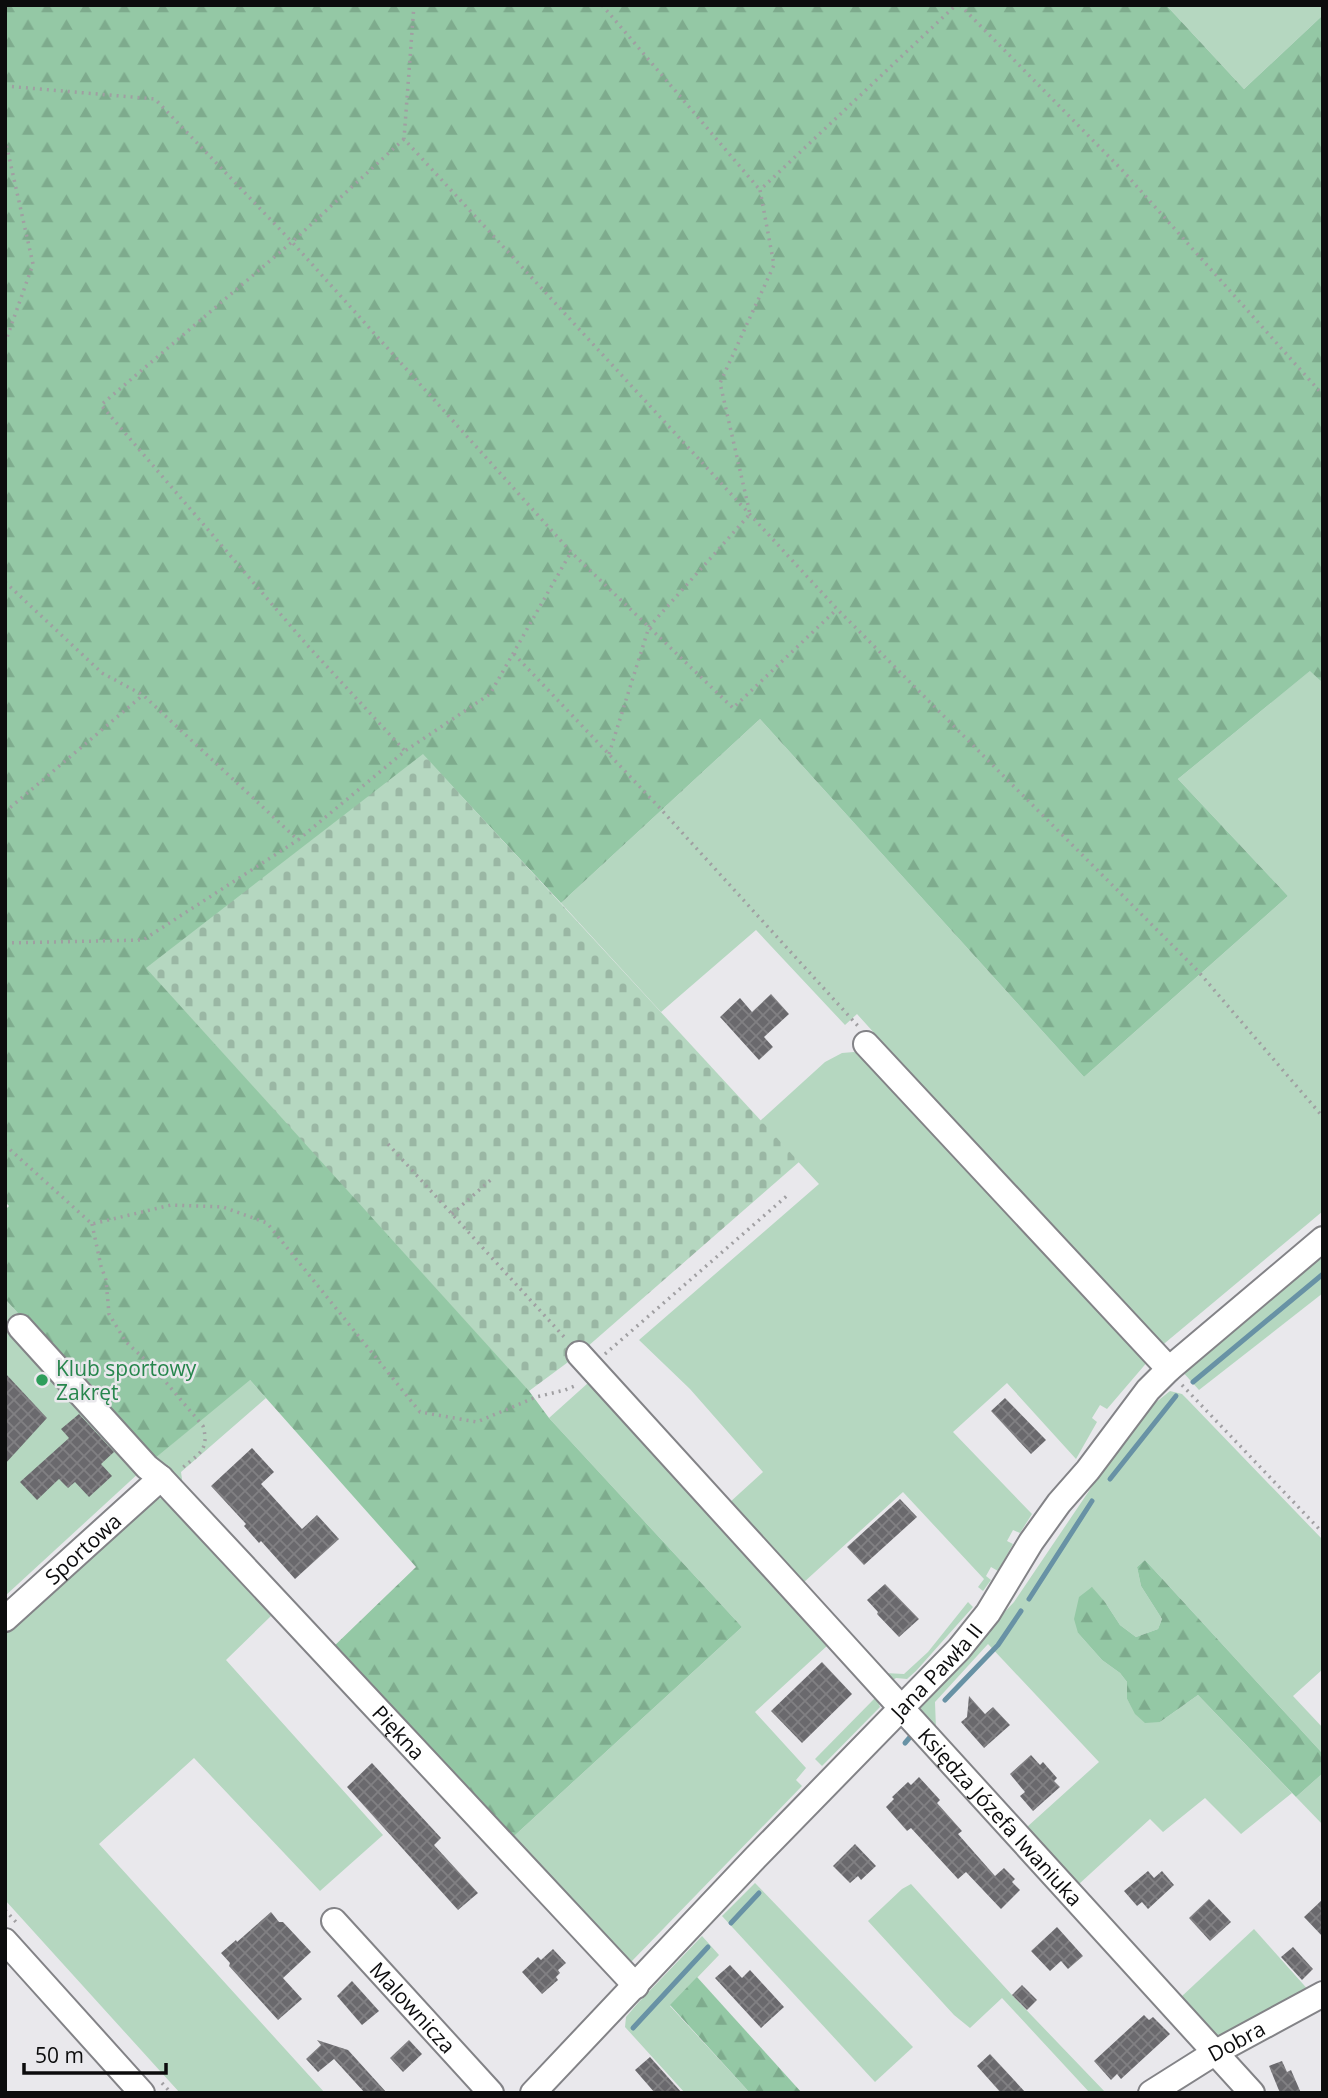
<svg xmlns="http://www.w3.org/2000/svg" width="1328" height="2098" viewBox="0 0 1328 2098" font-family="'Open Sans',sans-serif">
	<defs>
		<pattern id="forest-firs" width="22" height="20" patternUnits="userSpaceOnUse" patternTransform="scale(1.75)"><rect width="22" height="20" fill="#94c8a5"/><path d="M5 1l3.5 6h-7zM16 11l3.5 6h-7z" fill="#7eab8d"/></pattern>
		<pattern id="cemetery-stones" width="16" height="16" patternUnits="userSpaceOnUse" patternTransform="scale(1.75)"><rect width="16" height="16" fill="#b5d7c0"/><path d="M2 7V4a2 2 0 0 1 4 0v3zM10 15v-3a2 2 0 0 1 4 0v3z" fill="#9ab7a4"/></pattern>
		<pattern id="building-cross-hatch" width="8" height="8" patternUnits="userSpaceOnUse" patternTransform="scale(1.75)"><rect width="8" height="8" fill="#6a696d"/><path d="M0 0l8 8M0 8l8-8" fill="none" stroke="#818083"/></pattern>
	</defs>
	<rect width="100%" height="100%" fill="#e9e8ec"/>
	<g fill="#b5d7c0">
		<polygon points="1166,5 1323,5 1323,15 1244,89"/>
		<polygon points="1311,670 1323,683 1323,1211 1159,1348 857,1014 845,1025 756,930 661,1012 561,903 760,719 1084,1077 1288,896 1178,779"/>
		<polygon points="854,1052 865,1055 1149,1360 1107,1409 1100,1405 1092,1418 1097,1422 1076,1459 1007,1383 953,1432 1032,1514 1020,1533 1013,1530 1007,1541 1013,1544 998,1571 991,1567 986,1576 991,1580 983,1591 978,1587 984,1579 903,1492 803,1583 729,1503 763,1472 690,1389 639,1340 819,1184 760,1121 825,1062 842,1053"/>
		<polygon points="1323,1250 1323,1293 1199,1390 1181,1370"/>
		<polygon points="5,1299 153,1460 249,1379 266,1398 181,1472 183,1486 153,1460 5,1596"/>
		<polygon points="588,1383 828,1645 755,1712 806,1768 796,1780 802,1786 631,1962 513,1837 742,1627 549,1418"/>
		<path d="M1170 1391 1182 1394 1187 1399 1323 1540V1669L1293 1696 1323 1728V1754L1145 1560 1137 1567 1141 1586 1162 1619 1158 1629 1136 1637 1120 1625 1105 1602 1092 1588 1078 1633 1102 1660 1120 1673 1127 1682V1699L1136 1714 1145 1722H1160L1198 1695 1292 1793 1241 1834 1205 1798 1163 1832 1150 1819 1079 1884 1027 1827 1099 1762 988 1644 935 1702 936 1729C927 1719 916 1711 923 1698L1014 1602 1095 1482 1155 1403Z"/>
		<polygon points="156,1498 168,1499 271,1616 226,1660 383,1835 320,1891 194,1758 99,1844 325,2093 180,2093 5,1900 5,1633"/>
		<polygon points="968,1602 973,1607 916,1671 907,1679 896,1678 892,1681 885,1673 904,1674 928,1652"/>
		<polygon points="876,1697 880,1707 822,1766 815,1759"/>
		<polygon points="1323,1773 1323,1825 1296,1797"/>
		<polygon points="755,1883 913,2047 875,2082 722,1916"/>
		<polygon points="911,1884 1012,1995 1106,2093 1090,2093 1002,1998 970,2028 954,2015 868,1921 902,1889"/>
		<polygon points="1254,1929 1311,1993 1218,2037 1181,1997"/>
		<polygon points="702,1936 719,1955 670,2006 750,2093 685,2093 625,2027 626,2017 638,2003"/>
	</g>
	<g fill="url(#forest-firs)">
		<polygon points="5,5 1166,5 1244,89 1323,15 1323,683 1310,671 1178,779 1288,896 1084,1077 760,719 561,903 423,755 529,1391 549,1418 742,1627 513,1837 330,1650 416,1567 250,1380 153,1460 5,1299 5,1210 9,1206 5,1202"/>
		<polygon points="1145,1560 1323,1754 1323,1773 1296,1797 1198,1695 1160,1722 1145,1723 1135,1714 1127,1699 1127,1682 1120,1673 1102,1660 1078,1633 1074,1619 1079,1597 1092,1587 1105,1602 1120,1625 1136,1637 1158,1629 1162,1619 1141,1586 1137,1567"/>
		<polygon points="697,1977 802,2093 750,2093 670,2005"/>
	</g>
	<polygon fill="url(#cemetery-stones)" points="423,754 799,1162 579,1354 529,1391 146,968"/>
	<g fill="none" stroke-linecap="round" stroke-linejoin="round">
		<g stroke="#6892a5" stroke-width="5">
			<polyline points="1193,1382 1323,1274"/>
			<polyline points="1110,1479 1176,1396"/>
			<polyline points="1029,1599 1092,1501"/>
			<polyline points="945,1700 998,1645 1021,1611"/>
			<polyline points="905,1743 911,1736"/>
			<polyline points="731,1923 759,1893"/>
			<polyline points="633,2028 708,1947"/>
		</g>
	</g>
	<g fill="url(#building-cross-hatch)">
		<polygon points="771,994 789,1014 764,1037 773,1047 759,1060 720,1017 740,998 752,1012"/>
		<polygon points="5,1373 47,1418 5,1464"/>
		<polygon points="1005,1398 1046,1440 1031,1454 991,1411"/>
		<polygon points="79,1414 114,1452 101,1464 112,1476 89,1497 75,1482 68,1488 59,1479 37,1500 20,1482 69,1438 61,1429"/>
		<polygon points="252,1448 274,1472 261,1484 302,1529 317,1515 339,1539 295,1579 261,1541 259,1543 244,1526 246,1524 211,1486"/>
		<polygon points="900,1499 917,1517 864,1565 847,1547"/>
		<polygon points="885,1584 919,1619 899,1637 877,1614 878,1612 867,1600"/>
		<polygon points="822,1662 852,1694 802,1743 771,1711"/>
		<polygon points="969,1696 985,1714 993,1707 1010,1725 984,1748 961,1722 967,1717"/>
		<polygon points="1031,1755 1040,1765 1043,1762 1057,1778 1054,1781 1060,1787 1033,1811 1020,1796 1025,1792 1010,1774"/>
		<polygon points="372,1763 441,1838 434,1845 478,1893 458,1910 347,1787"/>
		<polygon points="919,1777 940,1800 937,1803 962,1831 958,1834 995,1876 1004,1868 1015,1879 1012,1882 1020,1890 1001,1909 966,1872 958,1879 911,1828 907,1831 886,1807 894,1799 892,1797 908,1782 911,1785"/>
		<polygon points="855,1844 876,1866 861,1880 858,1876 850,1883 833,1866"/>
		<polygon points="1148,1871 1154,1878 1162,1871 1174,1885 1148,1909 1142,1902 1137,1906 1124,1891"/>
		<polygon points="1209,1899 1231,1922 1210,1941 1189,1918"/>
		<polygon points="1323,1899 1323,1937 1304,1917"/>
		<polygon points="271,1912 279,1922 283,1922 311,1952 283,1978 302,1999 278,2020 229,1966 230,1963 221,1953 236,1940 237,1942"/>
		<polygon points="1057,1927 1083,1956 1068,1969 1061,1961 1050,1971 1031,1951"/>
		<polygon points="1293,1947 1313,1969 1302,1980 1281,1957"/>
		<polygon points="553,1949 566,1963 558,1970 560,1973 556,1977 558,1980 542,1994 522,1972 538,1957 541,1960"/>
		<polygon points="730,1965 742,1978 750,1970 784,2007 761,2028 715,1978"/>
		<polygon points="352,1981 379,2011 362,2025 337,1996"/>
		<polygon points="1022,1985 1037,2000 1027,2010 1012,1995"/>
		<polygon points="1144,2015 1149,2020 1153,2017 1170,2034 1121,2079 1117,2074 1111,2080 1094,2061"/>
		<polygon points="317,2040 348,2050 387,2093 365,2093 334,2059 318,2072 306,2059 321,2045"/>
		<polygon points="409,2040 422,2054 403,2072 390,2058"/>
		<polygon points="990,2054 1026,2093 1001,2093 977,2066"/>
		<polygon points="650,2057 682,2093 655,2093 635,2070"/>
		<polygon points="1282,2061 1287,2072 1291,2070 1301,2093 1280,2093 1269,2066"/>
	</g>
	<g fill="none" stroke-linecap="round" stroke-linejoin="round">
		<g stroke="#838387" stroke-width="28">
			<g id="minor">
				<polyline points="866,1044 1169,1369"/>
				<path id="s1" d="M20 1327 147 1467 161 1478 636 1986"/>
				<path id="s2" d="M579 1354 1252 2093"/>
				<path id="s3" d="M5 1619 161 1478"/>
				<path id="s4" d="M334 1921 491 2093"/>
				<polyline points="5,1941 142,2093"/>
				<path id="s5" d="M533 2093 755 1858 959 1649 988 1613 1031 1542 1059 1503 1088 1470 1148 1390 1169 1369 1323 1239"/>
				<path id="s6" d="M1151 2093 1216 2052 1323 1994"/>
			</g>
		</g>
		<g stroke="#a09fa2" stroke-width="3.5" stroke-dasharray="2 5" stroke-linecap="butt">
			<polyline points="414,5 404,139 837,609 1197,970 1323,1117"/>
			<polyline points="602,5 760,190"/>
			<polyline points="960,5 1123,171 1323,395"/>
			<polyline points="5,86 155,99 292,242 101,405 307,645 405,751"/>
			<polyline points="5,139 33,264 5,343"/>
			<polyline points="404,139 292,242 571,552 733,708 837,609"/>
			<polyline points="5,582 102,673 143,695 298,840 405,751 490,694 571,552"/>
			<polyline points="514,654 657,805 858,1026"/>
			<polyline points="609,754 649,627 750,514 720,383 774,265 760,190 956,5"/>
			<polyline points="5,812 143,695"/>
			<polyline points="5,943 143,940 298,840"/>
			<polyline points="388,1144 566,1339"/>
			<polyline points="5,1145 92,1224 171,1205 223,1207 267,1223 420,1412 477,1422 536,1397 565,1390 577,1385"/>
			<polyline points="452,1214 494,1177"/>
			<path d="M92 1224 101 1266 106 1280 109 1314 126 1342 153 1367 203 1426C210 1451 198 1454 181 1469"/>
			<polyline points="605,1354 789,1194"/>
			<polyline points="1182,1385 1323,1533"/>
			<polyline points="5,1910 16,1922"/>
			<polyline points="162,2083 171,2093"/>
		</g>
		<use href="#minor" stroke="#fff" stroke-width="24"/>
	</g>
	<circle fill="#2e9e5b" stroke="#e9e8ec" stroke-width="2.5" cx="42" cy="1380" r="7"/>
	<g text-anchor="middle" dominant-baseline="central" stroke-width="5" stroke-linejoin="round" paint-order="stroke">
		<g font-size="21" fill="#27864d" stroke="#e9e8ec" text-anchor="start">
			<text x="56" y="1368">Klub sportowy<tspan x="56" dy="24">Zakręt</tspan></text>
		</g>
		<g font-size="21" fill="#0c0c0d" stroke="#e9e8ec">
			<text stroke="none"><textPath href="#s3" startOffset="105">Sportowa</textPath></text>
			<text stroke="none"><textPath href="#s5" startOffset="584">Jana Pawła II</textPath></text>
			<text stroke="none"><textPath href="#s1" startOffset="555">Piękna</textPath></text>
			<text stroke="none"><textPath href="#s2" startOffset="626">Księdza Józefa Iwaniuka</textPath></text>
			<text stroke="none"><textPath href="#s4" startOffset="117">Malownicza</textPath></text>
			<text stroke="none"><textPath href="#s6" startOffset="100">Dobra</textPath></text>
		</g>
	</g>
	<rect width="1328" height="2098" fill="none" stroke="#0c0c0d" stroke-width="14"/>
	<path d="M24 2063v10h142v-10" fill="none" stroke="#0c0c0d" stroke-width="3.5"/>
	<text x="35" y="2063" font-size="21" fill="#0c0c0d" stroke="#e9e8ec" stroke-width="5" paint-order="stroke">50 m</text>
</svg>
